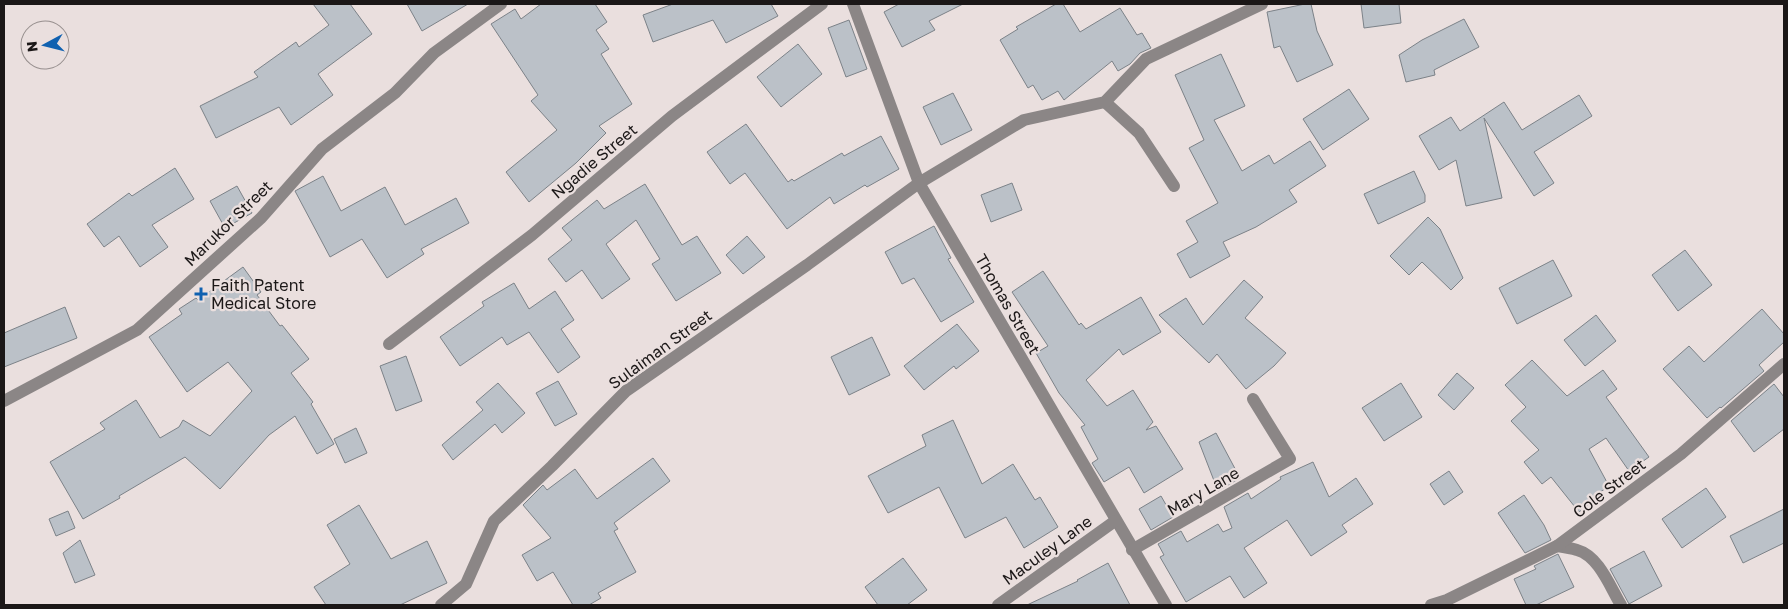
<svg xmlns="http://www.w3.org/2000/svg" width="1788" height="609" viewBox="0 0 1788 609" font-family="'Golos Text',sans-serif">
	<rect width="100%" height="100%" fill="#eadfde"/>
	<g fill="#bbc1c8" stroke="#7c8288">
		<polygon points="313,4 350,4 372,34 318,74 333,95 291,125 279,107 216,138 200,106 258,77 254,72 296,42 299,47 329,25"/>
		<polygon points="407,4 468,4 422,31"/>
		<polygon points="541,4 595,4 607,22 596,30 609,49 601,54 632,104 599,126 606,133 576,163 529,202 506,172 557,130 531,101 538,95 491,24 515,9 521,19"/>
		<polygon points="673,4 771,4 778,16 726,43 713,20 653,42 643,15"/>
		<polygon points="899,4 963,4 929,21 935,30 902,47 884,12"/>
		<polygon points="1056,4 1063,4 1080,32 1120,8 1137,35 1142,33 1151,48 1140,53 1130,64 1118,71 1112,61 1064,100 1058,91 1042,100 1033,85 1028,88 1000,40 1018,29 1016,27"/>
		<polygon points="1305,4 1311,4 1317,31 1333,65 1297,82 1280,46 1274,48 1267,12"/>
		<polygon points="1361,4 1399,4 1401,23 1364,28"/>
		<polygon points="1464,19 1479,47 1434,70 1435,75 1406,82 1399,55 1422,40"/>
		<polygon points="849,20 867,69 846,77 828,28"/>
		<polygon points="798,44 822,74 781,107 757,77"/>
		<polygon points="1221,54 1245,106 1214,120 1242,171 1269,155 1274,164 1310,141 1326,166 1289,190 1297,202 1256,227 1223,242 1230,256 1190,278 1177,254 1198,242 1186,221 1218,203 1189,148 1204,140 1175,75"/>
		<polygon points="1349,89 1369,119 1323,150 1303,119"/>
		<polygon points="953,93 972,130 941,145 923,107"/>
		<polygon points="1579,95 1592,116 1534,152 1554,183 1534,196 1484,118 1502,198 1466,206 1456,160 1439,170 1419,136 1451,117 1460,131 1504,102 1522,130"/>
		<polygon points="746,124 788,182 792,179 794,181 842,153 844,156 881,136 899,169 867,187 865,185 834,204 830,197 787,229 745,173 730,184 707,152"/>
		<polygon points="175,168 194,199 152,225 168,247 140,267 119,236 104,247 87,224 129,193 132,196"/>
		<polygon points="1414,171 1425,195 1425,202 1378,224 1364,194"/>
		<polygon points="323,176 341,211 385,187 405,225 456,198 469,223 421,249 424,254 387,278 362,239 330,257 295,191"/>
		<polygon points="1012,183 1022,210 991,222 981,195"/>
		<polygon points="645,184 682,245 697,236 721,273 676,301 652,264 660,259 636,220 606,244 630,279 602,299 582,270 566,282 548,259 572,240 562,228 597,200 604,209"/>
		<polygon points="237,186 252,213 225,228 210,201"/>
		<polygon points="1428,217 1440,229 1463,278 1451,290 1422,262 1409,275 1390,256"/>
		<polygon points="934,226 951,258 948,259 974,302 941,322 914,278 902,284 885,252"/>
		<polygon points="747,236 765,257 743,274 726,255"/>
		<polygon points="1685,250 1712,285 1678,311 1652,275"/>
		<polygon points="1553,260 1572,296 1517,324 1499,288"/>
		<polygon points="243,267 261,292 257,295 280,326 282,325 309,359 291,373 313,402 311,404 334,444 317,454 295,416 269,435 220,489 185,457 119,496 120,498 83,519 50,462 105,429 100,423 136,400 160,438 179,427 183,420 210,436 252,391 228,362 187,392 149,337 182,314 179,309 196,298 198,300"/>
		<polygon points="1043,271 1079,325 1081,323 1086,329 1141,297 1161,332 1123,355 1119,349 1086,380 1107,406 1133,390 1153,422 1146,430 1156,426 1183,469 1144,493 1129,467 1104,482 1092,463 1098,459 1081,427 1085,425 1059,393 1036,353 1048,346 1012,292"/>
		<polygon points="1244,280 1263,297 1245,318 1286,353 1274,366 1246,389 1217,354 1209,363 1159,315 1186,298 1203,325"/>
		<polygon points="514,283 529,309 555,291 574,320 561,329 580,357 558,373 529,332 507,345 502,337 460,366 440,337 484,306 482,302"/>
		<polygon points="65,307 77,338 4,367 4,333"/>
		<polygon points="1762,309 1784,334 1784,342 1759,365 1764,371 1721,408 1720,407 1707,418 1663,369 1689,346 1704,362"/>
		<polygon points="1596,315 1616,341 1585,366 1564,340"/>
		<polygon points="957,324 979,351 956,369 954,366 924,390 904,366"/>
		<polygon points="872,337 890,375 849,395 831,357"/>
		<polygon points="406,356 422,401 396,411 380,366"/>
		<polygon points="1532,360 1567,396 1603,370 1617,389 1606,397 1649,457 1629,471 1606,438 1589,449 1609,486 1596,495 1598,497 1579,512 1551,477 1542,484 1524,462 1539,450 1511,421 1526,407 1505,385"/>
		<polygon points="1457,373 1474,388 1454,410 1438,395"/>
		<polygon points="558,381 577,414 555,426 536,393"/>
		<polygon points="498,383 525,413 502,433 495,424 453,460 442,445 483,410 476,402"/>
		<polygon points="1401,383 1422,417 1384,441 1362,408"/>
		<polygon points="1774,384 1784,397 1784,429 1754,452 1731,421"/>
		<polygon points="953,420 982,484 1013,464 1035,500 1040,497 1058,527 1024,548 1006,517 965,538 939,487 888,513 868,476 926,446 922,435"/>
		<polygon points="356,428 367,453 345,463 334,439"/>
		<polygon points="1216,433 1240,478 1218,491 1199,442"/>
		<polygon points="653,458 670,481 614,523 618,529 614,531 636,572 598,593 601,598 589,605 573,605 553,572 537,581 522,555 551,538 523,505 543,485 547,490 575,469 597,499"/>
		<polygon points="1313,462 1329,497 1356,478 1373,504 1342,525 1347,532 1311,556 1287,520 1244,548 1267,583 1244,598 1230,576 1186,602 1160,557 1164,555 1158,544 1181,531 1187,542 1218,524 1223,532 1232,528 1224,507 1248,493 1251,499 1281,479 1280,477"/>
		<polygon points="1449,471 1463,492 1444,505 1430,484"/>
		<polygon points="1706,488 1726,517 1682,548 1662,519"/>
		<polygon points="1524,495 1544,525 1551,540 1525,553 1498,513"/>
		<polygon points="1161,496 1173,517 1151,530 1139,509"/>
		<polygon points="359,505 391,559 427,541 447,583 400,605 326,605 314,587 350,564 327,525"/>
		<polygon points="1784,509 1784,543 1743,563 1730,536"/>
		<polygon points="68,511 75,528 56,536 49,519"/>
		<polygon points="80,540 95,575 75,583 63,553"/>
		<polygon points="1644,551 1662,586 1629,604 1610,569"/>
		<polygon points="1558,554 1574,587 1536,605 1526,605 1514,579 1536,569 1534,566"/>
		<polygon points="903,558 927,590 907,605 878,605 865,587"/>
		<polygon points="1108,563 1130,605 1027,605 1078,581 1077,580"/>
	</g>
	<g fill="none" stroke-linecap="round" stroke-linejoin="round">
		<g stroke="#8b8686" stroke-width="12">
			<polyline points="853,4 919,183 1166,605"/>
			<polyline points="1105,102 1139,133 1174,186"/>
			<polyline points="389,344 532,235 672,116 822,4"/>
			<polyline points="4,401 137,330 261,218 322,149 395,93 434,53 501,4"/>
			<path d="M1557 546C1564 547 1571 548 1577 550 1599 556 1610 587 1621 605"/>
			<polyline points="1132,550 1290,459 1253,399"/>
			<polyline points="441,605 466,584 494,521 552,466 626,391 807,265 919,183 1024,120 1105,102 1146,59 1262,4"/>
			<polyline points="998,605 1115,521"/>
			<polyline points="1431,605 1447,600 1557,546 1681,454 1784,364"/>
		</g>
	</g>
	<path fill="#1061b0" stroke="#eadfde" stroke-width="2" d="M198.5 286.5h5v5h5v5h-5v5h-5v-5h-5v-5h5z"/>
	<g text-anchor="middle" dominant-baseline="central" stroke-width="4.5" stroke-linejoin="round" paint-order="stroke">
		<g font-size="16" fill="#1b1717" stroke="#eadfde">
			<text transform="translate(594 161) rotate(-40)">Ngadie Street</text>
			<text transform="translate(228 223) rotate(-44)">Marukor Street</text>
			<text transform="translate(1008 304) rotate(60)">Thomas Street</text>
			<text transform="translate(660 349) rotate(-36)">Sulaiman Street</text>
			<text transform="translate(1609 488) rotate(-37)">Cole Street</text>
			<text transform="translate(1203 491) rotate(-30)">Mary Lane</text>
			<text transform="translate(1047 550) rotate(-36)">Maculey Lane</text>
		</g>
		<g font-size="16" fill="#1b1717" stroke="#eadfde" text-anchor="start">
			<text x="211" y="285">Faith Patent<tspan x="211" dy="18">Medical Store</tspan></text>
		</g>
	</g>
	<rect width="1788" height="609" fill="none" stroke="#1b1717" stroke-width="10"/>
	<g transform="translate(45 45) rotate(263)"><circle r="24" fill="#eadfde" stroke="#978f8e"/>
	<path d="M0-4L9 19L0 12L-9 19Z" fill="#1061b0"/>
	<text y="-8" font-size="14" font-weight="bold" text-anchor="middle" fill="#1b1717">N</text>
	</g>
</svg>
